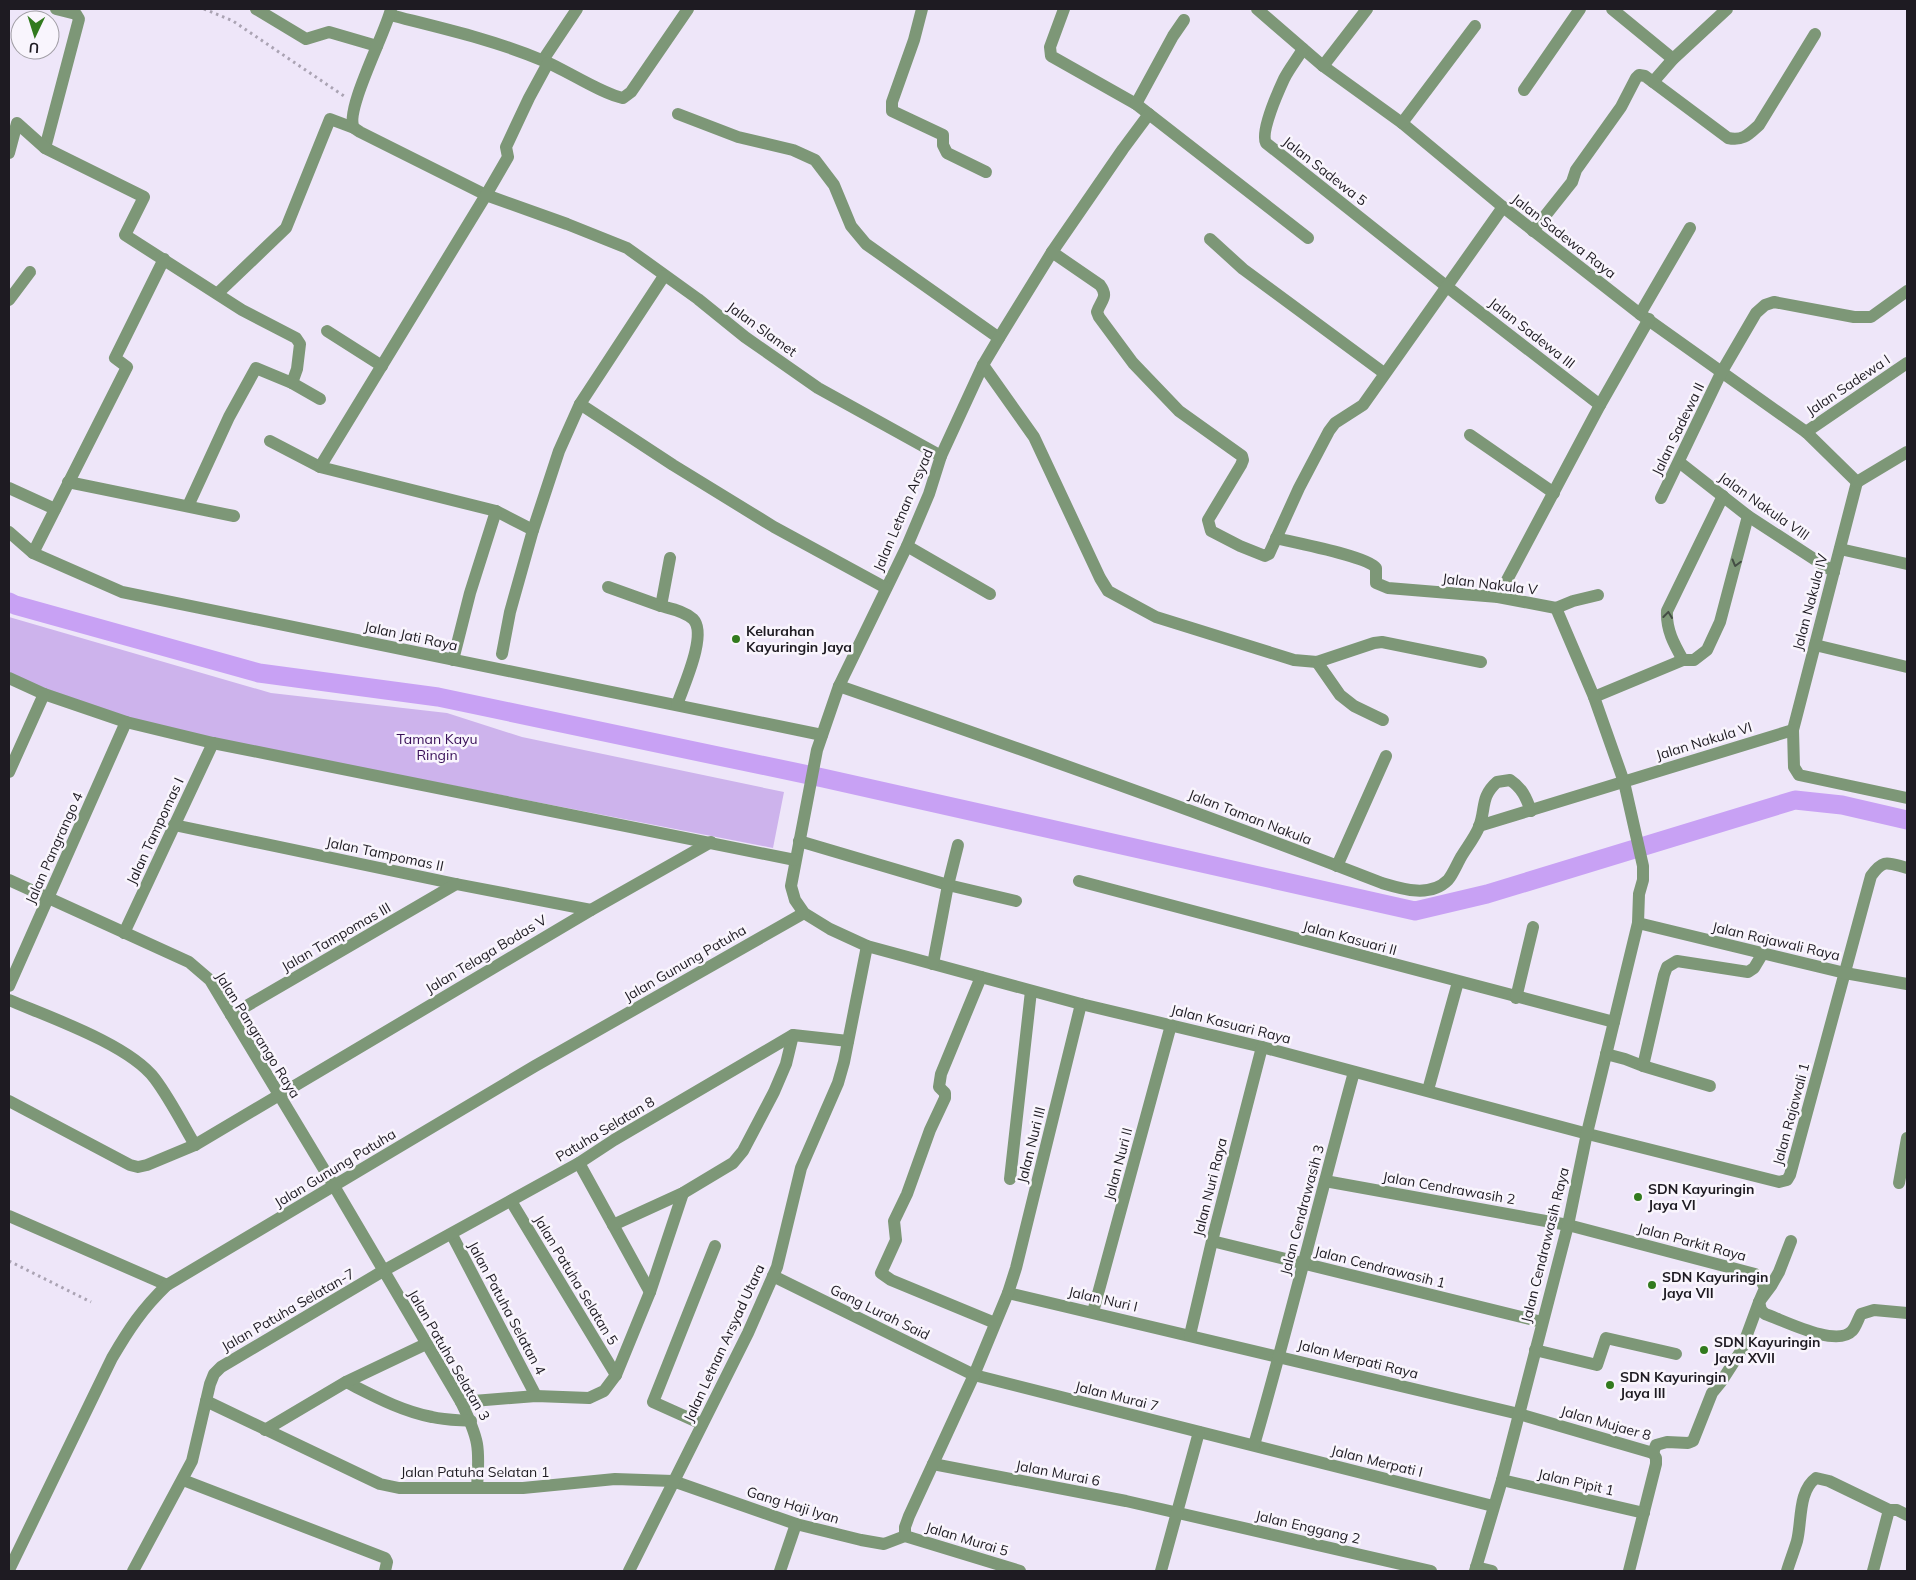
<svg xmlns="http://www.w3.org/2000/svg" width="1916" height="1580" viewBox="0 0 1916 1580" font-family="Mulish,sans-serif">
	<rect width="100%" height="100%" fill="#eee6f9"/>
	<polygon fill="#cdb3ec" points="9,617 271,693 447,713 522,737 784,792 773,848 203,737 116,715 9,675"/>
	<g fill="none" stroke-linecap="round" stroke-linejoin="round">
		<polyline stroke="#c8a1f4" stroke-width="19" points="9,602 15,605 259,673 438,697 823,778 1415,911 1487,894 1795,800 1842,805 1907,820"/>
		<g stroke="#aaa3b3" stroke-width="3" stroke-dasharray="2.5 4" stroke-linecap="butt">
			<polyline points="204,9 233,21 344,96"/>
			<polyline points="9,1261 91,1302"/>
		</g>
		<g stroke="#7d9777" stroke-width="12">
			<polyline points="256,9 306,39 329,32 377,46"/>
			<polyline points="922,9 914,40 892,102 892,111 943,135 943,145 947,153 986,172"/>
			<polyline points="1064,9 1050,47 1051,56 1136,104 1308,238"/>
			<polyline points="1257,9 1323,66 1402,123 1503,207 1640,314 1806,432 1857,482"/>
			<polyline points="1612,9 1673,59"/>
			<path d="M390 15C441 28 495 40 544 61 566 70 602 94 623 98L631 92 688 9"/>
			<path d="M1303 49C1297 59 1289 69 1284 79 1278 92 1260 132 1266 143L1446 286 1600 405"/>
			<polyline points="543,60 577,9"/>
			<polyline points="1323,66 1367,9"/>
			<polyline points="1653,82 1673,59 1727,9"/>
			<polyline points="1524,90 1580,9"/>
			<polyline points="1136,104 1173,36 1184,20"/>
			<polyline points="678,114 738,137 793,150 815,160 834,185 851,226 866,244 999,338"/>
			<path d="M1149 114 1123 149 1052 252 999 338 983 365 941 456 929 494 907 546 839 686 817 750 791 886 795 900 804 913 830 929 867 946 1081 1004 1262 1047 1588 1134 1779 1182 1787 1180 1790 1175 1871 876C1884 858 1888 863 1907 868"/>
			<polyline points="1402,123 1475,26"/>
			<path d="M354 128C344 111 386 32 391 9"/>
			<polyline points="45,148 79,19 76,14 56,9"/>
			<polyline points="9,153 17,123 45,148 144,197 125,235 242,310 296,338 300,344 297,369 292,383 256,368 229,417 188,506"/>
			<path d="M1533 231 1572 182 1576 170 1621 107 1636 78 1639 75 1645 76 1728 138C1743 141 1748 135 1759 125L1815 34"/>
			<polyline points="1210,239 1243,269 1384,373"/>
			<path d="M1052 252 1100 285C1109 297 1101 300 1097 312L1099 317 1133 363 1179 411 1242 456 1243 460 1241 465 1208 520 1211 531 1240 546 1265 556 1269 554 1299 488 1329 431 1335 423 1363 405 1503 207"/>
			<polyline points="218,293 286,228 330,119 354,128 360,132 486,195 567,224 627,248 698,299 745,337 818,388 941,456"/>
			<polyline points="9,300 30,272"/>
			<polyline points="1640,314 1690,228"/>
			<polyline points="327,331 382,366"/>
			<polyline points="983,365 1034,437 1100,578 1108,591 1156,617 1294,660 1317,662 1374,643 1382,642 1481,662"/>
			<polyline points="292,383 320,399"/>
			<polyline points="580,404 673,465 774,527 886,588"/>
			<polyline points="1806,432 1907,363"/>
			<polyline points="1470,435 1554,493"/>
			<polyline points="270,441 320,467 496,511 533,530"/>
			<polyline points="1679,462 1748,516 1834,572"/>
			<polyline points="320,467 486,195 508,157 506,147 529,98 548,63"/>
			<polyline points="68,482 234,516"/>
			<polyline points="1857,482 1793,730 1794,767 1799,775 1907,798"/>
			<polyline points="1857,482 1907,452"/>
			<polyline points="9,488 55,509"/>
			<polyline points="1661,498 1721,373 1756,313 1765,305 1774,302 1854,317 1871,317 1907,291"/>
			<polyline points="9,532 33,553 122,592 822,735"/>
			<path d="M1276 538C1295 543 1367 556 1376 568V583L1388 588 1498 597 1556 608"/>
			<polyline points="907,546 990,594"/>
			<polyline points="1840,549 1907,564"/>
			<polyline points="33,553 127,367 115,358 164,259"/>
			<path d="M670 558 661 606C672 609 684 611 693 619 708 634 683 687 677 705"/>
			<polyline points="608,587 661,606"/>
			<polyline points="1498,597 1600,405 1649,319"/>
			<polyline points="1556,608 1573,601 1598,595"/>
			<polyline points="1815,645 1907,667"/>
			<polyline points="502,654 510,612 533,530 559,451 580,404 664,276"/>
			<polyline points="453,660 470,593 496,511"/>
			<path d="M1683 660C1674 644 1666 630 1667 611L1723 496"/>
			<polyline points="1317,662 1340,695 1354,706 1383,720"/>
			<polyline points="9,678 44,694 126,722 213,743 795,860"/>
			<path d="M839 686C1021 749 1202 813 1382 883 1402 889 1430 898 1448 880 1453 874 1457 864 1461 857 1467 847 1475 837 1479 827 1486 809 1480 797 1497 782L1510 780C1522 788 1526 797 1531 811"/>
			<polyline points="1594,697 1683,660 1694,660 1707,650 1720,622 1748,516"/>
			<polyline points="9,772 44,694"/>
			<polyline points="174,825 456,884 591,910"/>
			<polyline points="1479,826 1793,730"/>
			<polyline points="799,841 948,885 1016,901"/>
			<polyline points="1337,866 1386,756"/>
			<path d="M9 880 189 962 210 980 334 1186 461 1402C479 1439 480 1447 477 1487"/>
			<polyline points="1079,881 1614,1022"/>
			<polyline points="1638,923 1845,973 1907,984"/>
			<polyline points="124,933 213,743"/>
			<polyline points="933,964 948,885 958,845"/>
			<polyline points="981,977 941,1074 939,1087 945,1093 945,1098 930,1130 907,1194 894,1221 896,1240 881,1273 891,1280 995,1323"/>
			<polyline points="9,986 126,722"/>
			<polyline points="1516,998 1533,927"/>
			<path d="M9 1000C49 1017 130 1045 155 1079 170 1099 182 1123 195 1145"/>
			<polyline points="231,1015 456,884"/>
			<polyline points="1606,1054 1625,1059 1643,1066 1664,975 1667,967 1677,961 1748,972 1754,968 1763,953"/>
			<polyline points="1643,1066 1710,1086"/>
			<polyline points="1428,1090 1458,982"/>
			<polyline points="9,1101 130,1165 138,1167 147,1165 195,1145 591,910 711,842"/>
			<polyline points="579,1163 650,1292"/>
			<polyline points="1010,1179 1031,991"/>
			<path d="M1325 1181 1568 1225 1755 1274 1761 1280 1765 1288 1759 1302 1761 1310 1765 1314C1783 1320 1836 1348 1852 1331 1856 1327 1858 1319 1861 1314L1874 1310 1907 1313"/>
			<polyline points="1899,1183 1907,1138"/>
			<polyline points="511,1201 616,1375"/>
			<polyline points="9,1216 167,1285"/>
			<polyline points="613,1225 683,1193 733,1163 743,1151 774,1092 786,1064 793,1035"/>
			<polyline points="452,1235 536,1396"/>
			<polyline points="1212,1241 1542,1322"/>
			<polyline points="773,1276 974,1375 1493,1506"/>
			<polyline points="1008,1293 1519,1414 1653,1453 1656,1458 1656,1464 1629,1571"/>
			<polyline points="1093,1312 1171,1025"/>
			<polyline points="1190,1335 1212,1241 1262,1047"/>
			<polyline points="1535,1350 1597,1365 1606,1338 1676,1354"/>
			<path d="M346 1382C374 1396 401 1411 432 1417 444 1420 458 1420 471 1421"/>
			<polyline points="206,1401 361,1475 380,1484 399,1488 523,1488 615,1479 673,1481 796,1524 861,1540 884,1544 905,1536"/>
			<polyline points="461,1402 536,1396 589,1398 604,1391 616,1375 650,1292 683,1193"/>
			<polyline points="702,1424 653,1402 715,1246"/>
			<polyline points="265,1430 346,1382 426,1344"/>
			<path d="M1254 1445C1290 1321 1320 1196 1354 1072"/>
			<polyline points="1653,1453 1656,1445 1667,1442 1688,1443 1693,1441 1712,1393 1721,1382 1741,1351 1759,1302 1771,1286 1779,1272 1791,1241"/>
			<polyline points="933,1464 1126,1501 1431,1571"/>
			<polyline points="183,1480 385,1558 387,1562 385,1571"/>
			<polyline points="1502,1480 1644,1513"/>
			<polyline points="905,1536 905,1527 909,1516 974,1375 1008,1293 1016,1268 1081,1004"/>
			<polyline points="905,1536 1020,1571"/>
			<polyline points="1476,1567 1492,1571"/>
			<path d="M9 1570 112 1358C129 1329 142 1309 167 1285L535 1066 804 913"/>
			<polyline points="133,1571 192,1461 210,1384 214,1374 221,1367 383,1271 579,1163 614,1140 793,1035 848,1041"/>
			<polyline points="629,1571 748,1333 777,1267 801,1168 838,1083 844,1062 867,946"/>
			<polyline points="780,1571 796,1524"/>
			<polyline points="1161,1571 1199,1432"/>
			<polyline points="1475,1571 1502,1480 1568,1225 1587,1133 1638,923 1639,894 1643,880 1643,866 1624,782 1594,697 1556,608"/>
			<path d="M1787 1571C1790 1561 1794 1551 1797 1541 1802 1521 1798 1491 1816 1478L1829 1481 1889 1510"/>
			<polyline points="1873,1571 1889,1510 1897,1510 1907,1515"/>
		</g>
	</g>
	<defs><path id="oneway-chevron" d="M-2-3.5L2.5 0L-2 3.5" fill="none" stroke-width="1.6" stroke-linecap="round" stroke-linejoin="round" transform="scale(1.25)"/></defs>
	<g stroke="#444d44">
		<use href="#oneway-chevron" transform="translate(1736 563) rotate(105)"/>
		<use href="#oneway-chevron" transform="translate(1668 615) rotate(-83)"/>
	</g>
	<g fill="#327a1e" stroke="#f9f5fd" stroke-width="2">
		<circle cx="736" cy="639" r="5"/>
		<circle cx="1638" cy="1197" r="5"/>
		<circle cx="1652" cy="1285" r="5"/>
		<circle cx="1704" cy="1350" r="5"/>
		<circle cx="1610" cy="1385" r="5"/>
	</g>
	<g text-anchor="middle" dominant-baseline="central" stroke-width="5" stroke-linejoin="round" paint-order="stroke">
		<g font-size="14" fill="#1e1b22" stroke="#f9f5fd">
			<text transform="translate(1325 171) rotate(38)">Jalan Sadewa 5</text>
			<text transform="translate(1564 236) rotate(38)">Jalan Sadewa Raya</text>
			<text transform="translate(762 329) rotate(36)">Jalan Slamet</text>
			<text transform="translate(1532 333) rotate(38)">Jalan Sadewa III</text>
			<text transform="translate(1848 385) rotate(-34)">Jalan Sadewa I</text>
			<text transform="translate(1678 429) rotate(-64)">Jalan Sadewa II</text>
			<text transform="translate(1764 506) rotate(35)">Jalan Nakula VIII</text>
			<text transform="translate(903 510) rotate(-67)">Jalan Letnan Arsyad</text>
			<text transform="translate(1490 584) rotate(7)">Jalan Nakula V</text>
			<text transform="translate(1810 602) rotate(-75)">Jalan Nakula IV</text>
			<text transform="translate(411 636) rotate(12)">Jalan Jati Raya</text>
			<text transform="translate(1704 741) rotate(-17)">Jalan Nakula VI</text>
			<text transform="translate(1250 817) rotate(21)">Jalan Taman Nakula</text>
			<text transform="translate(155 831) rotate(-65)">Jalan Tampomas I</text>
			<text transform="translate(54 848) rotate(-66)">Jalan Pangrango 4</text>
			<text transform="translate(385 854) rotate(12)">Jalan Tampomas II</text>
			<text transform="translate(336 937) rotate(-30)">Jalan Tampomas III</text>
			<text transform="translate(1350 938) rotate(15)">Jalan Kasuari II</text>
			<text transform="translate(1776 941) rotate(13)">Jalan Rajawali Raya</text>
			<text transform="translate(486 954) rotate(-31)">Jalan Telaga Bodas V</text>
			<text transform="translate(685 963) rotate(-30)">Jalan Gunung Patuha</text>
			<text transform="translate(1231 1024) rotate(14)">Jalan Kasuari Raya</text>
			<text transform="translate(258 1035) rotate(58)">Jalan Pangrango Raya</text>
			<text transform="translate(1791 1114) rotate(-75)">Jalan Rajawali 1</text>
			<text transform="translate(605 1129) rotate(-31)">Patuha Selatan 8</text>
			<text transform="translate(1031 1145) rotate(-76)">Jalan Nuri III</text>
			<text transform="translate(1118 1164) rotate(-75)">Jalan Nuri II</text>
			<text transform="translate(335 1168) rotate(-31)">Jalan Gunung Patuha</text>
			<text transform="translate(1210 1187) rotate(-76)">Jalan Nuri Raya</text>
			<text transform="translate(1449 1188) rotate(10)">Jalan Cendrawasih 2</text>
			<text transform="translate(1302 1210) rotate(-75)">Jalan Cendrawasih 3</text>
			<text transform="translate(1692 1242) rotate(15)">Jalan Parkit Raya</text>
			<text transform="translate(1545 1245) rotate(-76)">Jalan Cendrawasih Raya</text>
			<text transform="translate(1380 1267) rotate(14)">Jalan Cendrawasih 1</text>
			<text transform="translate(576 1280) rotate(59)">Jalan Patuha Selatan 5</text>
			<text transform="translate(1103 1299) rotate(13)">Jalan Nuri I</text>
			<text transform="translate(507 1308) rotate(62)">Jalan Patuha Selatan 4</text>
			<text transform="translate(288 1310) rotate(-30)">Jalan Patuha Selatan-7</text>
			<text transform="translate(880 1312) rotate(26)">Gang Lurah Said</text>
			<text transform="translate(724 1343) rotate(-65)">Jalan Letnan Arsyad Utara</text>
			<text transform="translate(449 1355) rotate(60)">Jalan Patuha Selatan 3</text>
			<text transform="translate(1358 1359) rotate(14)">Jalan Merpati Raya</text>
			<text transform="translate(1117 1396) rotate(14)">Jalan Murai 7</text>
			<text transform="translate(1606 1423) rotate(16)">Jalan Mujaer 8</text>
			<text transform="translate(1377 1461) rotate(14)">Jalan Merpati I</text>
			<text x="475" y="1472">Jalan Patuha Selatan 1</text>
			<text transform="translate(1058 1473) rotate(11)">Jalan Murai 6</text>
			<text transform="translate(1576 1482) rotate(13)">Jalan Pipit 1</text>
			<text transform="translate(793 1505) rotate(17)">Gang Haji Iyan</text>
			<text transform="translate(1308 1527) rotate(13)">Jalan Enggang 2</text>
			<text transform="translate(967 1539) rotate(17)">Jalan Murai 5</text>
		</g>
		<g font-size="14" font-weight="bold" fill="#1e1b22" stroke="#f9f5fd" text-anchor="start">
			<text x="746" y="631">Kelurahan<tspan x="746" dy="16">Kayuringin Jaya</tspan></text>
			<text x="1648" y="1189">SDN Kayuringin<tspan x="1648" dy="16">Jaya VI</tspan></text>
			<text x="1662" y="1277">SDN Kayuringin<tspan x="1662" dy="16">Jaya VII</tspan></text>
			<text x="1714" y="1342">SDN Kayuringin<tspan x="1714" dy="16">Jaya XVII</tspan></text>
			<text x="1620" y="1377">SDN Kayuringin<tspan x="1620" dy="16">Jaya III</tspan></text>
		</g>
		<g font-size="14" fill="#380f58" stroke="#f9f5fd">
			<text x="437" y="739">Taman Kayu<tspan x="437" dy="16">Ringin</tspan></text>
		</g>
	</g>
	<rect width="1916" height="1580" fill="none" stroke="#1e1b22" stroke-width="20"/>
	<g transform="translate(35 35) rotate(184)"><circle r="24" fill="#f9f5fd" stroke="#a19ea5"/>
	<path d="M0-4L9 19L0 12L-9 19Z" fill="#327a1e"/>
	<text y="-8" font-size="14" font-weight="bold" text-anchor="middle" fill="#1e1b22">U</text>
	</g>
</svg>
